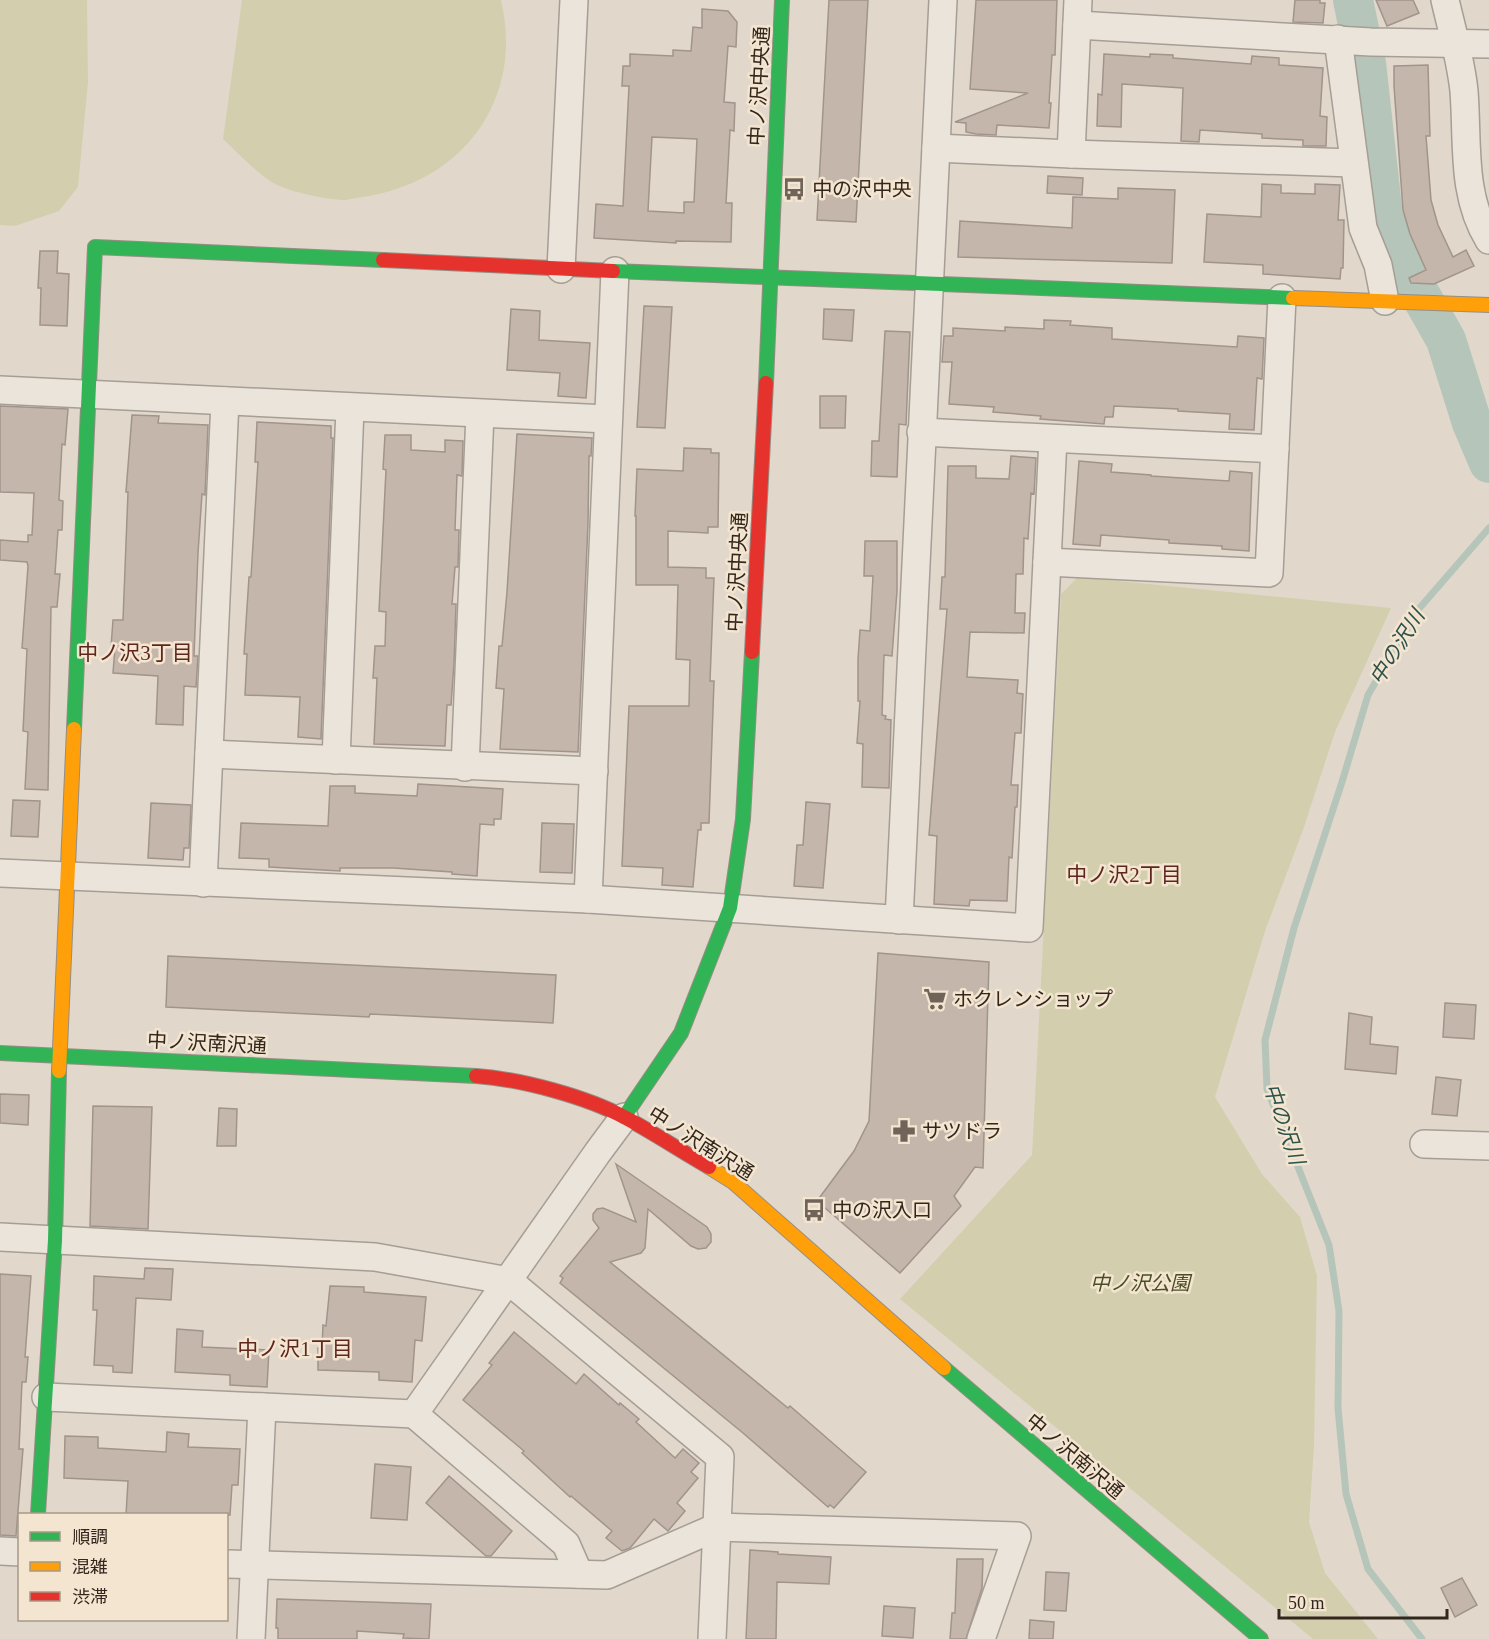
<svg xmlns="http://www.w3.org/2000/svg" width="1489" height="1639" viewBox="0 0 1489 1639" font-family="'Times New Roman','Noto Sans JP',serif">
	<rect width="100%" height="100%" fill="#e1d8cb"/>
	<g fill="#d3cfae">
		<polygon points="0,0 87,0 88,82 78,187 59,211 15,226 0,225"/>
		<path d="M242 0H501C524 97 466 179 369 196 361 197 353 199 346 200 328 200 296 193 279 186 260 177 239 154 223 139Z"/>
		<polygon points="1078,577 1391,608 1335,732 1303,830 1265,931 1215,1097 1262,1174 1300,1217 1317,1276 1314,1446 1309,1522 1325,1573 1378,1639 1313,1639 900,1299 1032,1155 1061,594"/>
	</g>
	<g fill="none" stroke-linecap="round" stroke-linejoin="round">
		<polyline stroke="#b6c5ba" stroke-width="7" points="1422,1639 1368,1569 1346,1494 1338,1408 1339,1311 1329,1245 1267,1089 1265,1040 1294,928 1342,782 1368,695 1417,611 1489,528"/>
		<polyline stroke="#b6c5ba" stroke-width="40" points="1353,0 1366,63 1383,217 1404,266 1446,340 1472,423 1489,463"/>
	</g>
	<g fill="#c5b6ac" stroke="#a1948b" stroke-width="1.5" fill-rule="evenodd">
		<polygon points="829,0 868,0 856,222 817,220"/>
		<polygon points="976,0 1057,0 1055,55 1052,55 1049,103 1051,103 1049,128 997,125 996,135 976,134 966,132 966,123 955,122 1028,93 970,89"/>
		<polygon points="1295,0 1320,0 1320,3 1325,3 1323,23 1293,22"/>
		<polygon points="1376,0 1413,0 1419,13 1387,26"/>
		<path d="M702 9 728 11 737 22 736 47 728 46 724 102 735 103 734 131 730 130 726 203H732L731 242 676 241V243L594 238 596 204 623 206 629 86H622L623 66H630V54L673 56V50L691 51 693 27 702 28ZM652 137 697 139 694 202H684V213L648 211Z"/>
		<polygon points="1104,54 1150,57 1150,54 1173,55 1173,58 1251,64 1252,56 1279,58 1279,65 1323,68 1320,116 1327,117 1326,146 1303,146 1303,140 1262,138 1262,134 1200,130 1199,142 1181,141 1183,88 1122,84 1121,127 1097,126 1098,94 1102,95"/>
		<polygon points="1428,65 1430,136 1426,136 1431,200 1438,225 1453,257 1466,250 1474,266 1434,284 1411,283 1409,278 1426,270 1410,234 1403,210 1394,86 1394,66"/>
		<polygon points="1048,176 1083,178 1082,195 1047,193"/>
		<polygon points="1262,184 1281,185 1281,193 1315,194 1315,184 1340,185 1338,220 1344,220 1343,268 1341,268 1340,279 1263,274 1263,265 1204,262 1207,214 1261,217"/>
		<polygon points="1118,188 1175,190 1172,263 958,257 960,221 1072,228 1073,197 1118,199"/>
		<polygon points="40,251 58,251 57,273 69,274 67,326 40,325 41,288 38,288"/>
		<polygon points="644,306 672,307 665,428 637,427"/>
		<polygon points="511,309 540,311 539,340 590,343 586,398 558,396 560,373 507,370"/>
		<polygon points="824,309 854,310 852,341 823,339"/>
		<polygon points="1044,320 1071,321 1070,325 1112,328 1112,339 1237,347 1238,336 1264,338 1262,379 1257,378 1254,430 1229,429 1230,414 1178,411 1178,409 1114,406 1113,417 1105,417 1104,424 1040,419 1041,416 993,412 994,407 949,404 952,362 942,362 944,336 953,336 953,328 1005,331 1005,327 1044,329"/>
		<polygon points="885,331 910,332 906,425 899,424 897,477 871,476 872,441 879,441"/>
		<polygon points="820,396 846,396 845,428 820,428"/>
		<polygon points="0,406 68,409 65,445 62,444 59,500 63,501 62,530 58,530 55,574 60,574 57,607 51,607 48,790 25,789 28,732 23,731 27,649 22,648 28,566 27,562 0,560 0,540 28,542 28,535 32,535 34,493 0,492"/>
		<polygon points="132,415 159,416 158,423 208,425 205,495 202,494 198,553 194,656 198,656 196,687 184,686 183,725 156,724 158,676 113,673 115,647 111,647 113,620 123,620 128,492 126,492"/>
		<polygon points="257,422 331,426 331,438 333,438 321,739 298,737 300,697 245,695 247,654 244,654 249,577 251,577 258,462 255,462"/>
		<polygon points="517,434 592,438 591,456 589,456 588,523 578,752 500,749 504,689 496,688 499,646 502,646 507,592"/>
		<polygon points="385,435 411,435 411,450 445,452 445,440 463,441 462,476 457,475 455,530 459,530 458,567 455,567 452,604 456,604 454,663 451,705 447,705 445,746 374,744 377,678 373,678 375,646 385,646 386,612 379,611 386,470 383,469"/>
		<polygon points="684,448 711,449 711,453 719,453 718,527 708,527 708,533 668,531 668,567 706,568 706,578 714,578 710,681 714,681 709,823 701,823 701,830 698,830 693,887 662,885 663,868 622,866 629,706 689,706 690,660 676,659 678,585 636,585 636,516 635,516 637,469 683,471"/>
		<polygon points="1011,456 1036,458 1034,494 1031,493 1028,539 1024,538 1023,574 1016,574 1015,613 1025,613 1024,633 970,632 967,677 1018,680 1017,693 1023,694 1021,733 1015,733 1011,785 1018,785 1017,807 1015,807 1012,858 1009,857 1007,901 970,900 969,906 934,904 937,836 929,835 947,609 940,609 942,577 945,577 948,466 976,466 976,478 1009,479"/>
		<polygon points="1079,461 1112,464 1111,472 1151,475 1151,476 1229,481 1230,471 1252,473 1249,551 1222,549 1222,546 1169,543 1169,540 1101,535 1100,546 1073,544"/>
		<polygon points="865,541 897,541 897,591 892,656 884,655 882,715 886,716 885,719 891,720 889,788 862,787 863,744 857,743 860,701 858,701 858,659 860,630 870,631 873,576 864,576"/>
		<polygon points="418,784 503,789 501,819 494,819 494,825 480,824 477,876 452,874 452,872 393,868 340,868 340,871 269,867 269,859 239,858 241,823 328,826 330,786 355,786 355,793 417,796"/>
		<polygon points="13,800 40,801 38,837 11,836"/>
		<polygon points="806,802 830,804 823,888 794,886 797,845 803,845"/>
		<polygon points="151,803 191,805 189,848 184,848 183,860 148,858"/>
		<polygon points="542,823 574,824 572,873 540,872"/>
		<polygon points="878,953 989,962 983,1168 975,1167 954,1196 961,1206 900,1273 817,1201 854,1151 869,1121"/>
		<polygon points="168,956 556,975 553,1023 370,1014 369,1017 166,1007"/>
		<polygon points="1445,1003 1476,1005 1474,1039 1443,1037"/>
		<polygon points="1349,1013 1372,1017 1370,1044 1398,1047 1396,1074 1345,1069"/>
		<polygon points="1436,1077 1461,1080 1457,1116 1432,1114"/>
		<polygon points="0,1094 29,1095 28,1125 0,1123"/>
		<polygon points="93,1106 152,1107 148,1229 90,1226"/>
		<polygon points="219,1108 237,1109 236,1146 217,1146"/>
		<polygon points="616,1164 707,1227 711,1234 711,1242 706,1248 698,1249 691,1246 648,1209 645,1248 641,1253 610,1262 788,1408 790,1406 866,1472 834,1508 830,1505 828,1507 743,1433 560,1283 563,1278 560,1276 599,1228 593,1220 593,1214 597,1209 603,1208 636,1222"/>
		<polygon points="145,1268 173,1269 171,1300 136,1298 132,1373 113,1372 113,1366 94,1365 97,1310 93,1310 94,1276 144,1279"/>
		<polygon points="0,1274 31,1276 25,1357 28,1357 26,1382 22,1382 19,1449 23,1449 16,1536 0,1535"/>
		<polygon points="330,1286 364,1287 364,1292 426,1297 422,1341 415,1340 412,1382 379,1380 379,1372 318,1370 318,1348 322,1348 323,1325 326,1326"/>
		<polygon points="177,1329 203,1331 202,1347 269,1350 267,1387 230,1385 230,1375 175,1372"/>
		<polygon points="514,1332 576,1384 584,1374 619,1405 620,1403 639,1419 636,1422 675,1458 683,1449 699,1463 691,1472 698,1478 677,1503 685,1511 668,1531 654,1519 630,1548 622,1551 606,1538 612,1531 571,1496 570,1497 522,1453 524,1451 463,1400 492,1365 489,1363"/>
		<polygon points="167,1432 189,1434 188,1447 240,1449 238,1485 232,1485 230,1515 126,1515 128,1481 64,1478 65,1436 98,1437 98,1448 166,1452"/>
		<polygon points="375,1464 411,1467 407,1520 371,1518"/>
		<polygon points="449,1476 512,1531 491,1556 486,1556 426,1503"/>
		<polygon points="750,1550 778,1552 778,1554 831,1557 829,1584 777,1582 776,1639 746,1639"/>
		<polygon points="957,1559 983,1559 982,1588 966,1639 950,1639 952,1613 955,1613"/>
		<polygon points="1046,1572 1069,1573 1066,1611 1044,1610"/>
		<polygon points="1462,1578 1477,1605 1455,1617 1441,1588"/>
		<polygon points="277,1599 431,1604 429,1639 403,1638 404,1634 357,1631 357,1639 278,1639 278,1628 276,1628"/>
		<polygon points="884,1606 915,1608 913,1638 882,1636"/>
		<polygon points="1030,1620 1054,1622 1053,1639 1029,1639"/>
	</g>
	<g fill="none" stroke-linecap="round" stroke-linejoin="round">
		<g stroke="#a69e94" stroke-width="30">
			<g id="street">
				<path d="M1445 0C1452 30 1461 61 1464 91 1468 142 1461 195 1489 240"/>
				<polyline points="1077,25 1371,42 1489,44"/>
				<polyline points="1338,39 1363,228 1378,265 1385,301"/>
				<polyline points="936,148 1071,154 1353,163"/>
				<polyline points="1071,154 1078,0"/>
				<polyline points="561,269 574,0"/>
				<polyline points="0,390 607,419"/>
				<polyline points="921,432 1275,449"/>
				<polyline points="1047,562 1269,573 1282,298"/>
				<polyline points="209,754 594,771"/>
				<polyline points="336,760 350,408"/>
				<polyline points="465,767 480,414"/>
				<polyline points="0,873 588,899 1029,928 1053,439"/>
				<polyline points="203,883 225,401"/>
				<polyline points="588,899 615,271"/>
				<polyline points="899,920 943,0"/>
				<polyline points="1424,1144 1489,1146"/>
				<polyline points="0,1237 375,1257 509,1281 720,1457 712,1639"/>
				<polyline points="46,1397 414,1414 598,1152 624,1117"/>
				<polyline points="414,1414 566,1544 579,1574"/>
				<polyline points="0,1551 20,1552"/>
				<polyline points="226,1564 607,1575 717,1527 1017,1536 981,1639"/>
				<polyline points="251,1639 262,1407"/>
			</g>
		</g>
		<g stroke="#968d84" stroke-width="16">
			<g id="fast">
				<polyline points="613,271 1293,298"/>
				<polyline points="766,383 782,0"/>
				<polyline points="74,729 95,247 383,260"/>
				<polyline points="0,1053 476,1076"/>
				<polyline points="624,1117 681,1033 730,908 743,819 752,652"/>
				<polyline points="944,1368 1261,1639"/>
				<polyline points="38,1514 55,1240 59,1071"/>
			</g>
		</g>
		<g stroke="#968d84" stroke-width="16">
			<g id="slow">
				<polyline points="1293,298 1489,305"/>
				<polyline points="59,1071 74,729"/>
				<polyline points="709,1167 733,1182 944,1368"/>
			</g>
		</g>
		<g stroke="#968d84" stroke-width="16">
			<g id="jam">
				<polyline points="383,260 613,271"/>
				<polyline points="752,652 766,383"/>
				<path d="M476 1076C521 1079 587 1097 626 1118 654 1133 681 1151 709 1167"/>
			</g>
		</g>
		<use href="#street" stroke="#eae4db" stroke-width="27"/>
		<use href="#fast" stroke="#30b455" stroke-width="14"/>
		<use href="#slow" stroke="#ff9f0a" stroke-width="14"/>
		<use href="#jam" stroke="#e5322d" stroke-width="14"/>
	</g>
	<defs>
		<g id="bus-bare" transform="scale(1.8)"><path d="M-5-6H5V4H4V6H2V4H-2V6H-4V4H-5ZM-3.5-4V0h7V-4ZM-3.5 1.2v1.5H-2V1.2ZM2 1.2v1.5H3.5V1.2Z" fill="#70645a" stroke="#f3e5d0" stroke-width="2.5" paint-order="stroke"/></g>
		<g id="supermarket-bare" transform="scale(1.8)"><path d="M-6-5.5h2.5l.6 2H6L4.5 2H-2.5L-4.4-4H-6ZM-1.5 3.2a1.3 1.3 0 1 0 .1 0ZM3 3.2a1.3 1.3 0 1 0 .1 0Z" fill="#70645a" stroke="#f3e5d0" stroke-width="2.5" paint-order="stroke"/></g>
		<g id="pharmacy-bare" transform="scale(1.8)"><path d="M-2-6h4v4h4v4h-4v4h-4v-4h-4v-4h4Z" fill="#70645a" stroke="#f3e5d0" stroke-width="2.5" paint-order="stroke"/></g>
	</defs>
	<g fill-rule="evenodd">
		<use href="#bus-bare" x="794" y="189"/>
		<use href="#supermarket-bare" x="935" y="999"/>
		<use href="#pharmacy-bare" x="904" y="1131"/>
		<use href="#bus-bare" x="814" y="1210"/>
	</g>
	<g text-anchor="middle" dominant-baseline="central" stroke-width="5" stroke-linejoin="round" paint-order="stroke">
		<g font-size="20" fill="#33261d" stroke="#f3e5d0">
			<text transform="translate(759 86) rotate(-87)">中ノ沢中央通</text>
			<text transform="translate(737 572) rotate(-87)">中ノ沢中央通</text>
			<text transform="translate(207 1043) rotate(3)">中ノ沢南沢通</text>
			<text transform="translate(701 1143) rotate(32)">中ノ沢南沢通</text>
			<text transform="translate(1075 1456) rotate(40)">中ノ沢南沢通</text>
		</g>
		<g font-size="20" fill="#33261d" stroke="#f3e5d0" text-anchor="start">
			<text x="812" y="189">中の沢中央</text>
			<text x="953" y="999">ホクレンショップ</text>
			<text x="922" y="1131">サツドラ</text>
			<text x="832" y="1210">中の沢入口</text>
		</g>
		<g font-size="20" font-style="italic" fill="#484f25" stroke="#f3e5d0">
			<text x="1140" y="1283">中ノ沢公園</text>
		</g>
		<g font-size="21" font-style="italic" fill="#2d524c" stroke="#f3e5d0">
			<text transform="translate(1397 647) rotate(-58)">中の沢川</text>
			<text transform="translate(1284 1124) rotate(71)">中の沢川</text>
		</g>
		<g font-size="21" fill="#5d261f" stroke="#f3e5d0">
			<text x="135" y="653">中ノ沢3丁目</text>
			<text x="1124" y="875">中ノ沢2丁目</text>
			<text x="295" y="1349">中ノ沢1丁目</text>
		</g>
	</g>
	<rect x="18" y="1513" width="210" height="108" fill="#f3e5d0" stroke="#a69988" stroke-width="1.5"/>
	<rect x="30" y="1532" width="30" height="9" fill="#30b455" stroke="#a69988" stroke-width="1.5"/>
	<text x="72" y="1543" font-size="18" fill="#33261d">順調</text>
	<rect x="30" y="1562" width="30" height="9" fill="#ff9f0a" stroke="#a69988" stroke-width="1.5"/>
	<text x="72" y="1573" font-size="18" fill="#33261d">混雑</text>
	<rect x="30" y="1592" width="30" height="9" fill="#e5322d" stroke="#a69988" stroke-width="1.5"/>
	<text x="72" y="1603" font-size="18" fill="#33261d">渋滞</text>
	<path d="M1279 1609v9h168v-9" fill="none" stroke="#33261d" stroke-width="3"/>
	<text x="1288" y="1609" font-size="18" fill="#33261d" stroke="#f3e5d0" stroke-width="4.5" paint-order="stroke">50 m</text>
</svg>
